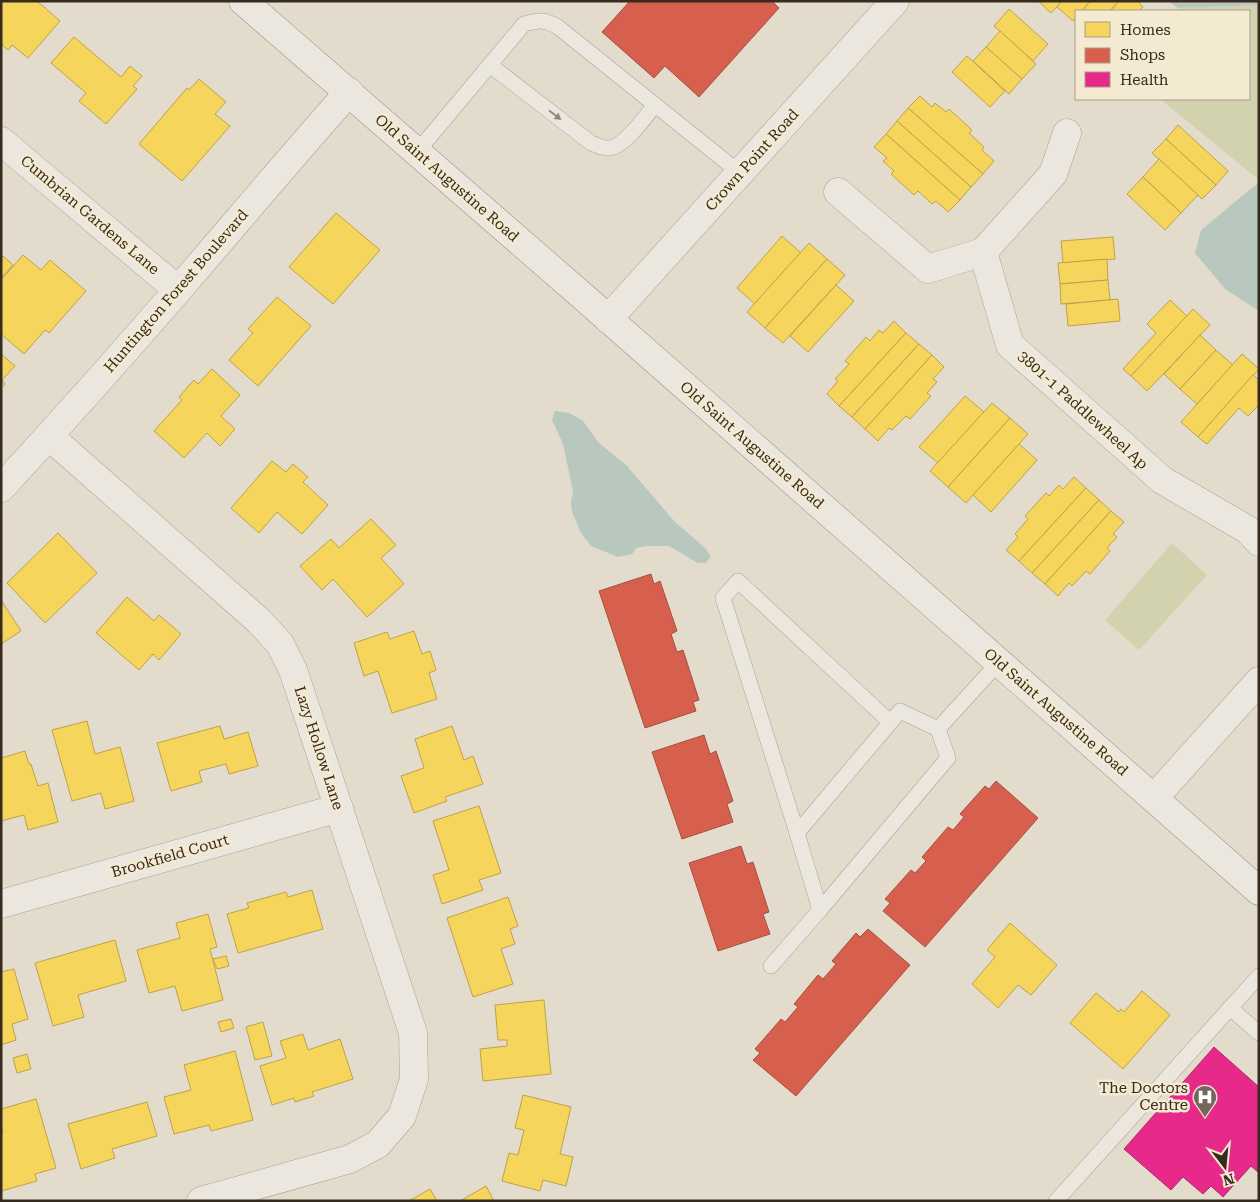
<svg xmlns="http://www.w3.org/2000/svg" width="1260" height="1202" viewBox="0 0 1260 1202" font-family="'Roboto Serif',serif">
	<rect width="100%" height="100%" fill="#e3dccd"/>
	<g fill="#d2d2af">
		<polygon points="1259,5 1259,180 1160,99 1249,99 1249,11 1175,11 1178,8"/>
		<polygon points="1172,543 1207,575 1139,650 1105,620"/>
	</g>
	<g fill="#b8c8be">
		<polygon points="1168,1 1259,1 1259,5 1178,8"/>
		<polygon points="1259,182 1259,311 1225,289 1195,253 1201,230"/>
		<polygon points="555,411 569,413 583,421 599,443 627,466 675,522 706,549 711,557 705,563 698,563 669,546 647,546 636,548 632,554 618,557 591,546 581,533 572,512 571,503 573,491 563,444 552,420"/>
	</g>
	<g fill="#f6d55c" stroke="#bda249">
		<polygon points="1,1 37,1 60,21 28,58 12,45 8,50 1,44"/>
		<polygon points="1038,1 1062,1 1051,13"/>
		<polygon points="1062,1 1090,1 1082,11 1076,11 1076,17 1073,21 1057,7"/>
		<polygon points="1090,1 1119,1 1110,11 1082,11"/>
		<polygon points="1119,1 1137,1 1143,7 1139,11 1110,11"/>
		<polygon points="1009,9 1048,44 1033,61 994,26"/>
		<polygon points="1000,31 1036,64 1022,79 986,47"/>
		<polygon points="74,37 121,77 130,66 142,76 133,86 137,89 106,124 79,101 86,93 51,63"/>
		<polygon points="986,47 1022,79 1009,94 973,61"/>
		<polygon points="967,56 1005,91 990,107 952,72"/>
		<polygon points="199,79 226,102 215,114 230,126 182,181 139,144 187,88 189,90"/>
		<polygon points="920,96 932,107 935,103 946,112 949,109 972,130 969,133 984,147 982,150 994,161 983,174 908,108"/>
		<polygon points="908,108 983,174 971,187 897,121"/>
		<polygon points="897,121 971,187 960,200 886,134"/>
		<polygon points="1178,125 1228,171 1216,185 1166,139"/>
		<polygon points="886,134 960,200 948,212 936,201 932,204 918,191 914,195 891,174 894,171 883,161 887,158 874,147"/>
		<polygon points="1166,139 1216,185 1202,199 1152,153"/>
		<polygon points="1159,159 1198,195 1181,213 1143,177"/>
		<polygon points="1143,177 1181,213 1165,230 1127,194"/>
		<polygon points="336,213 380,250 333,304 289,267"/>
		<polygon points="782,236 801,253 755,304 737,288"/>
		<polygon points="1113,237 1115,259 1063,263 1061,241"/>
		<polygon points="809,243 827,259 765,328 747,312"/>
		<polygon points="23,255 41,270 50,260 86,291 49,333 45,330 24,354 1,334 1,280"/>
		<polygon points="3,256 13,265 1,278 1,258"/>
		<polygon points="827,259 845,275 783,343 765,328"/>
		<polygon points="1107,259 1108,280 1060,284 1058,263"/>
		<polygon points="1108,280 1110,300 1061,304 1060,284"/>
		<polygon points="836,285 854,301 808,352 790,336"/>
		<polygon points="277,297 311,326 258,386 229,360 253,333 248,329"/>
		<polygon points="1118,299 1120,321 1068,326 1066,304"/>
		<polygon points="1170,300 1187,316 1131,376 1123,369 1156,333 1147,324"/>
		<polygon points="1193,309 1210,325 1147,391 1131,376"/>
		<polygon points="894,321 906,333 839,406 827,394 838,381 835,379 849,364 845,361 866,337 870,341 879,330 883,333"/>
		<polygon points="906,333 919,344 852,417 839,406"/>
		<polygon points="1200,335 1216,350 1180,389 1164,374"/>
		<polygon points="919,344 932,355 865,429 852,417"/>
		<polygon points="1216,350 1233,365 1197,404 1180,389"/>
		<polygon points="1,354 15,366 2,380 5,384 1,388"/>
		<polygon points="1242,354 1259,369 1198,437 1181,422"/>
		<polygon points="932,355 944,367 933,379 937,382 927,393 931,396 910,419 906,416 892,430 889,428 878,441 865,429"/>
		<polygon points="212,369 240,395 221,416 235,429 220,446 207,433 184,458 154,431 182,400 179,397 194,380 198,384"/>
		<polygon points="1253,375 1259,380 1259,405 1248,416 1239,408 1207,444 1198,437"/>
		<polygon points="965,396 984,412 938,463 919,447"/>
		<polygon points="992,403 1010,418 948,487 930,471"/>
		<polygon points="1010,418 1028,434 966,503 948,487"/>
		<polygon points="1019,444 1037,460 991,512 973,495"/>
		<polygon points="272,461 286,472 293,464 308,477 303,482 328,505 302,534 277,512 259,533 231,508"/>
		<polygon points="1074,477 1086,488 1019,561 1006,550 1018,537 1015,534 1028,519 1025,516 1046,493 1049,496 1059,485 1063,489"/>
		<polygon points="1086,488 1099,500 1032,573 1019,561"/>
		<polygon points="1099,500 1111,511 1045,584 1032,573"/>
		<polygon points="1111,511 1124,522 1113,534 1117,537 1107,548 1110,551 1090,574 1086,571 1072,586 1069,583 1058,596 1045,584"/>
		<polygon points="371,519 396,545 381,558 404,584 367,617 333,579 322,590 300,566 331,539 339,548"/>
		<polygon points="58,533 97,573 45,623 7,583"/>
		<polygon points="127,597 154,621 159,615 181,634 159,660 153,654 139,670 96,633"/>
		<polygon points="1,600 21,631 1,644"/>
		<polygon points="414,631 422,654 430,651 436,670 429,673 437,699 392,713 378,671 364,676 354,643 387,632 390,639"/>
		<polygon points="87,721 95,754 120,747 134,801 105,809 101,793 72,801 52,730"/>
		<polygon points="220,726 224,739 248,732 258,766 229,774 226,764 199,771 202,782 171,791 157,743"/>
		<polygon points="452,726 464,760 473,756 483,784 445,797 447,801 414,813 401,776 424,768 415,739"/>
		<polygon points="25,751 29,764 31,764 38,786 48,783 58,822 28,830 24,815 1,821 1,758"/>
		<polygon points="479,806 501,873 479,880 483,890 442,904 433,875 449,870 433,821"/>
		<polygon points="312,890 323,929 238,953 227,914 249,908 247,903 286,892 288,897"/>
		<polygon points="508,897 518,926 510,929 515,944 501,949 513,984 473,997 447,918"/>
		<polygon points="208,914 217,947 210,949 223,1000 182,1011 175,986 149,993 137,950 180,938 176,923"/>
		<polygon points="1010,923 1057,965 1031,995 1018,985 998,1008 972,984 995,957 987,950"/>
		<polygon points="115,940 126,981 78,995 84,1017 53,1026 35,963"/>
		<polygon points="226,956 229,966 217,969 213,959"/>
		<polygon points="14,969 28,1019 12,1024 16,1040 1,1045 1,972"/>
		<polygon points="1142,991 1170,1015 1123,1069 1070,1023 1096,993 1119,1012 1121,1009 1124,1012"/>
		<polygon points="544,1000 551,1074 483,1081 480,1049 507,1046 507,1040 498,1040 495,1005"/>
		<polygon points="231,1019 234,1028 221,1032 218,1022"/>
		<polygon points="263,1022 272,1056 255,1060 246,1027"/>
		<polygon points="303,1034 308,1050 340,1039 353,1079 312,1092 314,1096 295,1102 294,1098 272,1105 260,1066 286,1058 280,1041"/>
		<polygon points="235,1051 253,1120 211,1131 209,1125 174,1134 164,1097 191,1090 184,1065"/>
		<polygon points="27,1054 31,1069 17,1073 13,1058"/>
		<polygon points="523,1095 571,1107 560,1154 573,1157 566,1186 543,1180 540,1191 502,1181 509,1153 518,1155 524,1130 515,1128"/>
		<polygon points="36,1099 56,1168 35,1174 37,1181 1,1191 1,1133 3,1132 1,1126 1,1109"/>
		<polygon points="147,1102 157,1136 112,1149 115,1158 81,1169 68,1124"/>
		<polygon points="486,1186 494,1201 460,1201"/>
		<polygon points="430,1189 437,1201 409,1201"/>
	</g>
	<g fill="#d6604d" stroke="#a6503f">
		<polygon points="630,1 772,1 779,8 699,97 665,66 654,78 602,32"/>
		<polygon points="651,574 654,584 660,581 677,631 671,634 677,652 683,650 699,700 693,702 696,711 645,728 599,591"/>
		<polygon points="704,735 710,754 716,751 733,801 727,804 733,822 682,839 652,752"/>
		<polygon points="996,781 1038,818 925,947 883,911 890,903 885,899 911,870 915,873 926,861 922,857 948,827 953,830 964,817 960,814 985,786 989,789"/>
		<polygon points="741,846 747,864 753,862 769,912 763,914 770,934 718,951 689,863"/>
		<polygon points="868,929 910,965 796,1096 753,1060 760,1053 755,1049 781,1019 785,1022 798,1007 794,1004 818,975 823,979 836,964 832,961 856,933 860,937"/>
	</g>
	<polygon fill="#e7298a" stroke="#b2296a" points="1214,1047 1259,1087 1259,1173 1251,1166 1223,1197 1211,1186 1203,1194 1183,1177 1171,1190 1124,1149"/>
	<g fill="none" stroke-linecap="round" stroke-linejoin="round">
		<g stroke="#a8a195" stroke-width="16">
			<g id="service">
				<path d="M490 65 591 143C597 145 603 149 610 148 625 146 645 117 655 105"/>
				<path d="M417 152 524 24C540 20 544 19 558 27L740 173"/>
				<polyline points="890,722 738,581 723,598 797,833 900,711 938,729 999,662"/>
				<polyline points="797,833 820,910 948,758 938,729"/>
				<polyline points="771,966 820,910"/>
				<polyline points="1230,1008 1259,1033"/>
				<polyline points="1056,1201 1259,976"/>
			</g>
		</g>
		<g stroke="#a8a195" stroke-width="29">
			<g id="minor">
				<polyline points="1,141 178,290"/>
				<polyline points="838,192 928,269 983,252"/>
				<polyline points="983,252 1010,345 1162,480 1248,530 1259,542"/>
				<polyline points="983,252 1053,174 1067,133"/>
				<polyline points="49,436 259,621 280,644 293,670 413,1033 414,1079 402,1116 378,1144 350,1159 201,1201"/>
				<path d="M1 488C61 423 120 357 178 290 235 224 291 157 349 92"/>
				<polyline points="1154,798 1259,681"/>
				<polyline points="1,904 339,808"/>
			</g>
		</g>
		<g stroke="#a8a195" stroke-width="29">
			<polyline id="tertiary" points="608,319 895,1"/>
		</g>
		<g stroke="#989186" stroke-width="29">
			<polyline id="secondary" points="243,1 579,293 1259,891"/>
		</g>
		<use href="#service" stroke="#ece7de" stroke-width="15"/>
		<use href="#minor" stroke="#ece7de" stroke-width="28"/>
		<use href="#tertiary" stroke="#ece7de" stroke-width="28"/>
		<use href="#secondary" stroke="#ece7de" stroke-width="28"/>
	</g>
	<defs><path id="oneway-solid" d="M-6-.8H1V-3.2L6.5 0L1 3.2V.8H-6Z" transform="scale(1.25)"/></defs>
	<use fill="#92887e" href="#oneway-solid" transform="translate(555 115) rotate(37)"/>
	<defs>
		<g id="hospital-pin" transform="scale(1.25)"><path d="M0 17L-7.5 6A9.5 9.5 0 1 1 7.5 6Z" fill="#73685b" stroke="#f4ead2"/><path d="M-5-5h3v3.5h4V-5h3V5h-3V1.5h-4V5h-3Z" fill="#fff"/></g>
	</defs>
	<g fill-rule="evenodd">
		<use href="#hospital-pin" x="1205" y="1097"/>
	</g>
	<g text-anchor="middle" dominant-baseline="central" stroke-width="5" stroke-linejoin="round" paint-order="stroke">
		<g font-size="15" fill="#372a1e" stroke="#f4ead2">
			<text transform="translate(752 160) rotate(-48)">Crown Point Road</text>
			<text transform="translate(447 178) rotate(41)">Old Saint Augustine Road</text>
			<text transform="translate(90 215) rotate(40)">Cumbrian Gardens Lane</text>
			<text transform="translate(176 291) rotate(-49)">Huntington Forest Boulevard</text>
			<text transform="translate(1083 410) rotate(42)">3801-1 Paddlewheel Ap</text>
			<text transform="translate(752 445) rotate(41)">Old Saint Augustine Road</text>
			<text transform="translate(1056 712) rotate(41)">Old Saint Augustine Road</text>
			<text transform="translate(319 748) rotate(72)">Lazy Hollow Lane</text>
			<text transform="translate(170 856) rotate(-16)">Brookfield Court</text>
		</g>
		<g font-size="15" fill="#372a1e" stroke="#f4ead2" text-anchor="end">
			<text x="1188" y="1088">The Doctors<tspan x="1188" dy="17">Centre</tspan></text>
		</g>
	</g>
	<rect width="1260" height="1202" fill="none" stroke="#372a1e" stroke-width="5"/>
	<rect x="1075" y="10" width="175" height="90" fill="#f4ead2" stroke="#a89d8a"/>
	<rect x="1085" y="22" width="25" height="15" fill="#f6d55c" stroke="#a89d8a"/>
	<text x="1120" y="35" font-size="15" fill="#372a1e">Homes</text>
	<rect x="1085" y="48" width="25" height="15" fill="#d6604d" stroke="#a89d8a"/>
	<text x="1120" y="60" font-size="15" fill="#372a1e">Shops</text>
	<rect x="1085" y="72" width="25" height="15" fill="#e7298a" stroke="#a89d8a"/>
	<text x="1120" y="85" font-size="15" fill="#372a1e">Health</text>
	<g transform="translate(1225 1167) rotate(164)" stroke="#f4ead2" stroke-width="4" paint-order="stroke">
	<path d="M0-4L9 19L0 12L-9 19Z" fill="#372a1e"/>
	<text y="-8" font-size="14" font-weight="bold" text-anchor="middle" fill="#372a1e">N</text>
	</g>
</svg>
